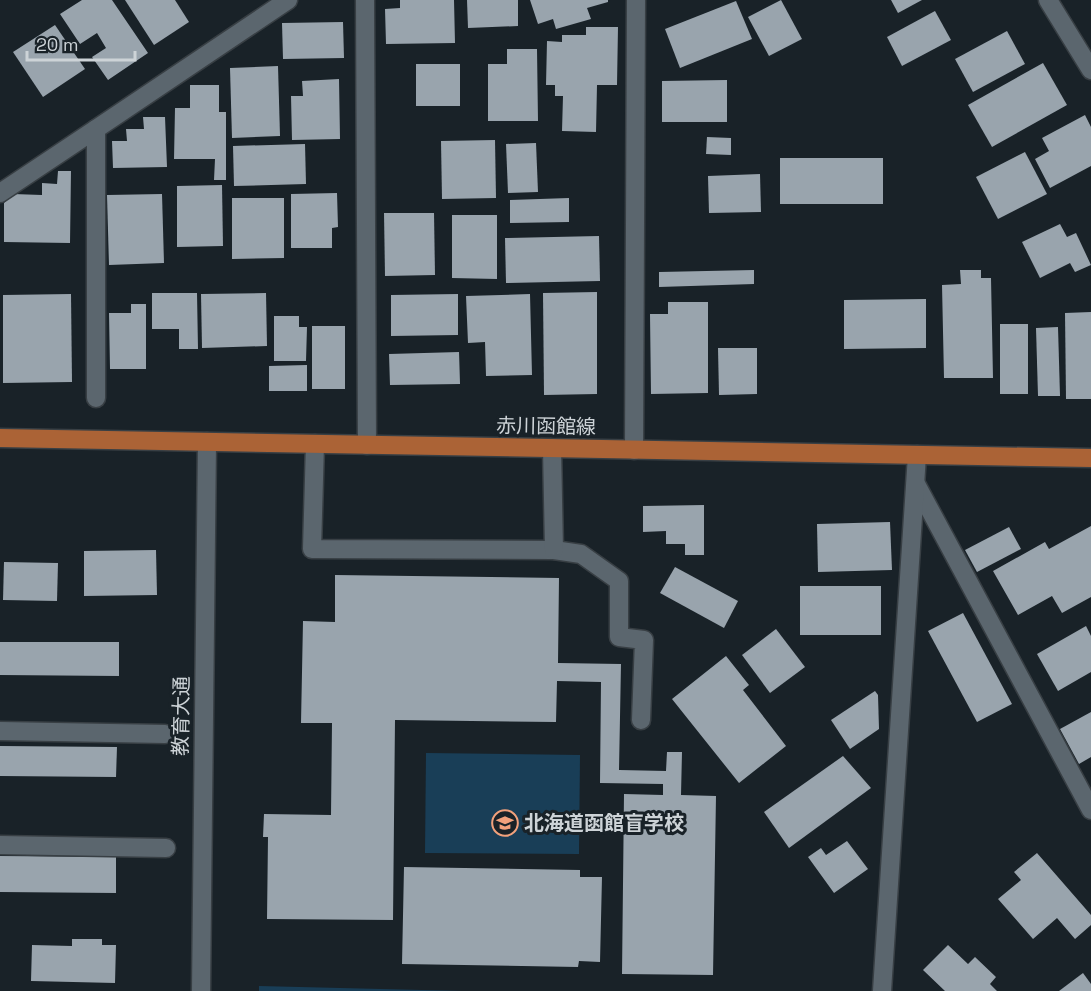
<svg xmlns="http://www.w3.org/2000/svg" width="1091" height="991" viewBox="0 0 1091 991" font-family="'Space Grotesk','Noto Sans JP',sans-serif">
	<rect width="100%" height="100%" fill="#192228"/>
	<g fill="#193e57">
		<polygon points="426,753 580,755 579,854 425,853"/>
		<polygon points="259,986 463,991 259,991"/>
	</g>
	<g fill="#99a4ad">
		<polygon points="82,0 112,0 148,53 108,80 92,57 106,48 97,33 80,44 60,14"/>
		<polygon points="125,0 175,0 189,22 154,45"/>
		<polygon points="400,0 454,0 455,43 386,44 385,9 400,8"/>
		<polygon points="467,0 518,0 518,26 468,28"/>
		<polygon points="530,0 608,0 608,2 587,8 591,19 556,29 553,19 538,24"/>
		<polygon points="781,0 802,39 769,56 748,17"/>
		<polygon points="891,0 922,0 898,13"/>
		<polygon points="736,1 752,39 680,68 665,29"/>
		<polygon points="935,11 951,40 902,66 887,37"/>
		<polygon points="343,22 344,58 283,59 282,23"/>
		<polygon points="55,25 85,69 43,97 13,52"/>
		<polygon points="586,27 618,27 617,85 597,85 596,132 562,131 563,96 555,96 555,85 546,85 547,41 562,42 562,35 586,35"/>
		<polygon points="1007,31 1025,64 973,92 955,59"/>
		<polygon points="507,49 537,49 538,121 488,121 488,64 507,64"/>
		<polygon points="1043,63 1067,105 992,147 968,105"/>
		<rect x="416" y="64" width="44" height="42"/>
		<polygon points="278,66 280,136 232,138 230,68"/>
		<polygon points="339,79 340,139 292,140 291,96 303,96 302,81"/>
		<polygon points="727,80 727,122 662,122 662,81"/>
		<polygon points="190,85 219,85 219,112 226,112 226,180 214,180 215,159 174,159 175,108 190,108"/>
		<polygon points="1085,115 1091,127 1091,166 1050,188 1035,159 1049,151 1042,138"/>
		<polygon points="143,117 165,117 167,167 113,168 112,141 127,141 126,129 144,129"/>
		<polygon points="707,137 731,138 731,155 706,154"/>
		<polygon points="495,140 496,198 442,199 441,141"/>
		<polygon points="536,143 538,192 508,193 506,144"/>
		<polygon points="305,144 306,184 234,186 233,146"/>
		<polygon points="1025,152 1047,194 998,219 976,177"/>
		<rect x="780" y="158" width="103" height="46"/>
		<polygon points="58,171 71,171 70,243 4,242 4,203 13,194 42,195 42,183 57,184"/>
		<polygon points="760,174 761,212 709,213 708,176"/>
		<polygon points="222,185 223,246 177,247 177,186"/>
		<polygon points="337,193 338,227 332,228 332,248 291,248 291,194"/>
		<polygon points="162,194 164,263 109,265 107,195"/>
		<polygon points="232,198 284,198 284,258 232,259"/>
		<polygon points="569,198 569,222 510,223 510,200"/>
		<polygon points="384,213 434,213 435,275 385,276"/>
		<polygon points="452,215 497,215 497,279 452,278"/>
		<polygon points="1060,224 1067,237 1076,233 1091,265 1075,272 1070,263 1040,278 1022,242"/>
		<polygon points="599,236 600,281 506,283 505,238"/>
		<polygon points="754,270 754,284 659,287 659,272"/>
		<polygon points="960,270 981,270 981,278 991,278 993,378 944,378 942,285 961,284"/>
		<polygon points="597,292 597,394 544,395 543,293"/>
		<polygon points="152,293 197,293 198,349 179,349 179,329 152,329"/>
		<polygon points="266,293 267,346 202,348 201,294"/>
		<polygon points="71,294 72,382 3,383 3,295"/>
		<polygon points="458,294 458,335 391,336 391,295"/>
		<polygon points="530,294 532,375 486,376 485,342 468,343 466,296"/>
		<polygon points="926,299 926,348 844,349 844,300"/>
		<polygon points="668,302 708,302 708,393 651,394 650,314 668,314"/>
		<polygon points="131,304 146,304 146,369 110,369 109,313 131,313"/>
		<polygon points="1091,312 1091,399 1066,399 1065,313"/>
		<polygon points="274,316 299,316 299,327 307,327 306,361 274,361"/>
		<rect x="1000" y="324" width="28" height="70"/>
		<rect x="312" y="326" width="33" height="63"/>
		<polygon points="1058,327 1060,396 1038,396 1036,328"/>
		<polygon points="718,348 757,348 757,394 719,395"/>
		<polygon points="459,352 460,384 390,385 389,354"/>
		<polygon points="307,365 307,391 269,391 269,366"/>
		<polygon points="704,505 704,555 685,555 685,544 666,544 666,531 643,532 643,506"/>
		<polygon points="890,522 892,570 818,572 817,524"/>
		<polygon points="1091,526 1091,597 1062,613 1052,596 1018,615 993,571 1045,542 1049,549"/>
		<polygon points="1009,527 1021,549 977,572 965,550"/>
		<polygon points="156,550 157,595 84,596 84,551"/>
		<polygon points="4,562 58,563 57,601 3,600"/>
		<polygon points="675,567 738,601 724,628 660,593"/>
		<polygon points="335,575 559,578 558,663 621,664 619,770 666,771 667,752 682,752 681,795 716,796 713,975 622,974 624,794 663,795 663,784 600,783 601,682 557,681 556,722 395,720 393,920 267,919 268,837 263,837 264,814 331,815 332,723 301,723 303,621 335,622"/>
		<rect x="800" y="586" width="81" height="49"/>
		<polygon points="963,613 1012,704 977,722 928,631"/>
		<polygon points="1086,626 1091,636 1091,672 1058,691 1037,654"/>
		<polygon points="776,629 805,667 770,693 742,655"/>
		<polygon points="0,642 119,642 119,676 0,675"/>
		<polygon points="726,656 749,685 743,690 786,746 739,783 672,699"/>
		<polygon points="875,691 878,695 879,729 850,749 831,720"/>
		<polygon points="1091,712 1091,757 1079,764 1060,729"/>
		<polygon points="0,746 117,747 116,777 0,776"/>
		<polygon points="843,756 871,788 789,848 764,812"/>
		<polygon points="847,841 868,869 834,893 808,857 821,848 826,855"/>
		<polygon points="1037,853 1091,915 1091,925 1075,939 1057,918 1033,939 998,899 1021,880 1014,872"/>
		<polygon points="0,856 116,857 116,893 0,892"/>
		<polygon points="404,867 580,870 580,877 602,877 600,962 579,961 578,967 402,964"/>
		<polygon points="72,939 102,939 102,945 116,945 115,983 31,981 32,945 72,946"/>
		<polygon points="948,945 968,964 975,957 996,977 990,984 997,991 945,991 923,970"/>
		<polygon points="1083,973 1091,984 1091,991 1059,991"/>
	</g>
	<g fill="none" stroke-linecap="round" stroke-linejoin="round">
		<g stroke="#383f44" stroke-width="21">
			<g id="minor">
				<polyline points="365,0 367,445"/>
				<polyline points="1048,0 1091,70"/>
				<polyline points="0,193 96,129"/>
				<polyline points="96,398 96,129 288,0"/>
				<polyline points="315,444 312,549 554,550 581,554 619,581 619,637 644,640 641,720"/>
				<polyline points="552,448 554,550"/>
				<polyline points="634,450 636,0"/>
				<polyline points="916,484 1091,810"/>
				<polyline points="0,731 165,734"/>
				<polyline points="0,845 166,848"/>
				<polyline points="201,991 207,442"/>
				<polyline points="882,991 917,455"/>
			</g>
		</g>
		<g stroke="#383f44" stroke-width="21">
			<polyline id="major" points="0,438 1091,458"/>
		</g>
		<use href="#minor" stroke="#5b666e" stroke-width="18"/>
		<use href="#major" stroke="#ab6336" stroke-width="18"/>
	</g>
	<defs>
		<g id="school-ring" transform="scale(1.35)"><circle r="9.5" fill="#192228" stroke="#f1a17c" stroke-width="1.5"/><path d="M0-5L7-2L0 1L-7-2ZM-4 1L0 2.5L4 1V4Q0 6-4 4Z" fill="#f1a17c"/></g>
	</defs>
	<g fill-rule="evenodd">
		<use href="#school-ring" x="505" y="823"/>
	</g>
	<g text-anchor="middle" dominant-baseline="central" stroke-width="6" stroke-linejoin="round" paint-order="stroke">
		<g font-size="20" fill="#cdd3d7" stroke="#192228">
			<text transform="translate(546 426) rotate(1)">赤川函館線</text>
			<text transform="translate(181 716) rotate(-89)">教育大通</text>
		</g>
		<g font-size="20" font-weight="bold" fill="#cdd3d7" stroke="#192228" text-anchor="start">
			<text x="524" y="823">北海道函館盲学校</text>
		</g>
	</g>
	<path d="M27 51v9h108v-9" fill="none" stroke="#cdd3d7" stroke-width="3"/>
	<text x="36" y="51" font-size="18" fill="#cdd3d7" stroke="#192228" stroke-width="4.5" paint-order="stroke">20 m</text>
</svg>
